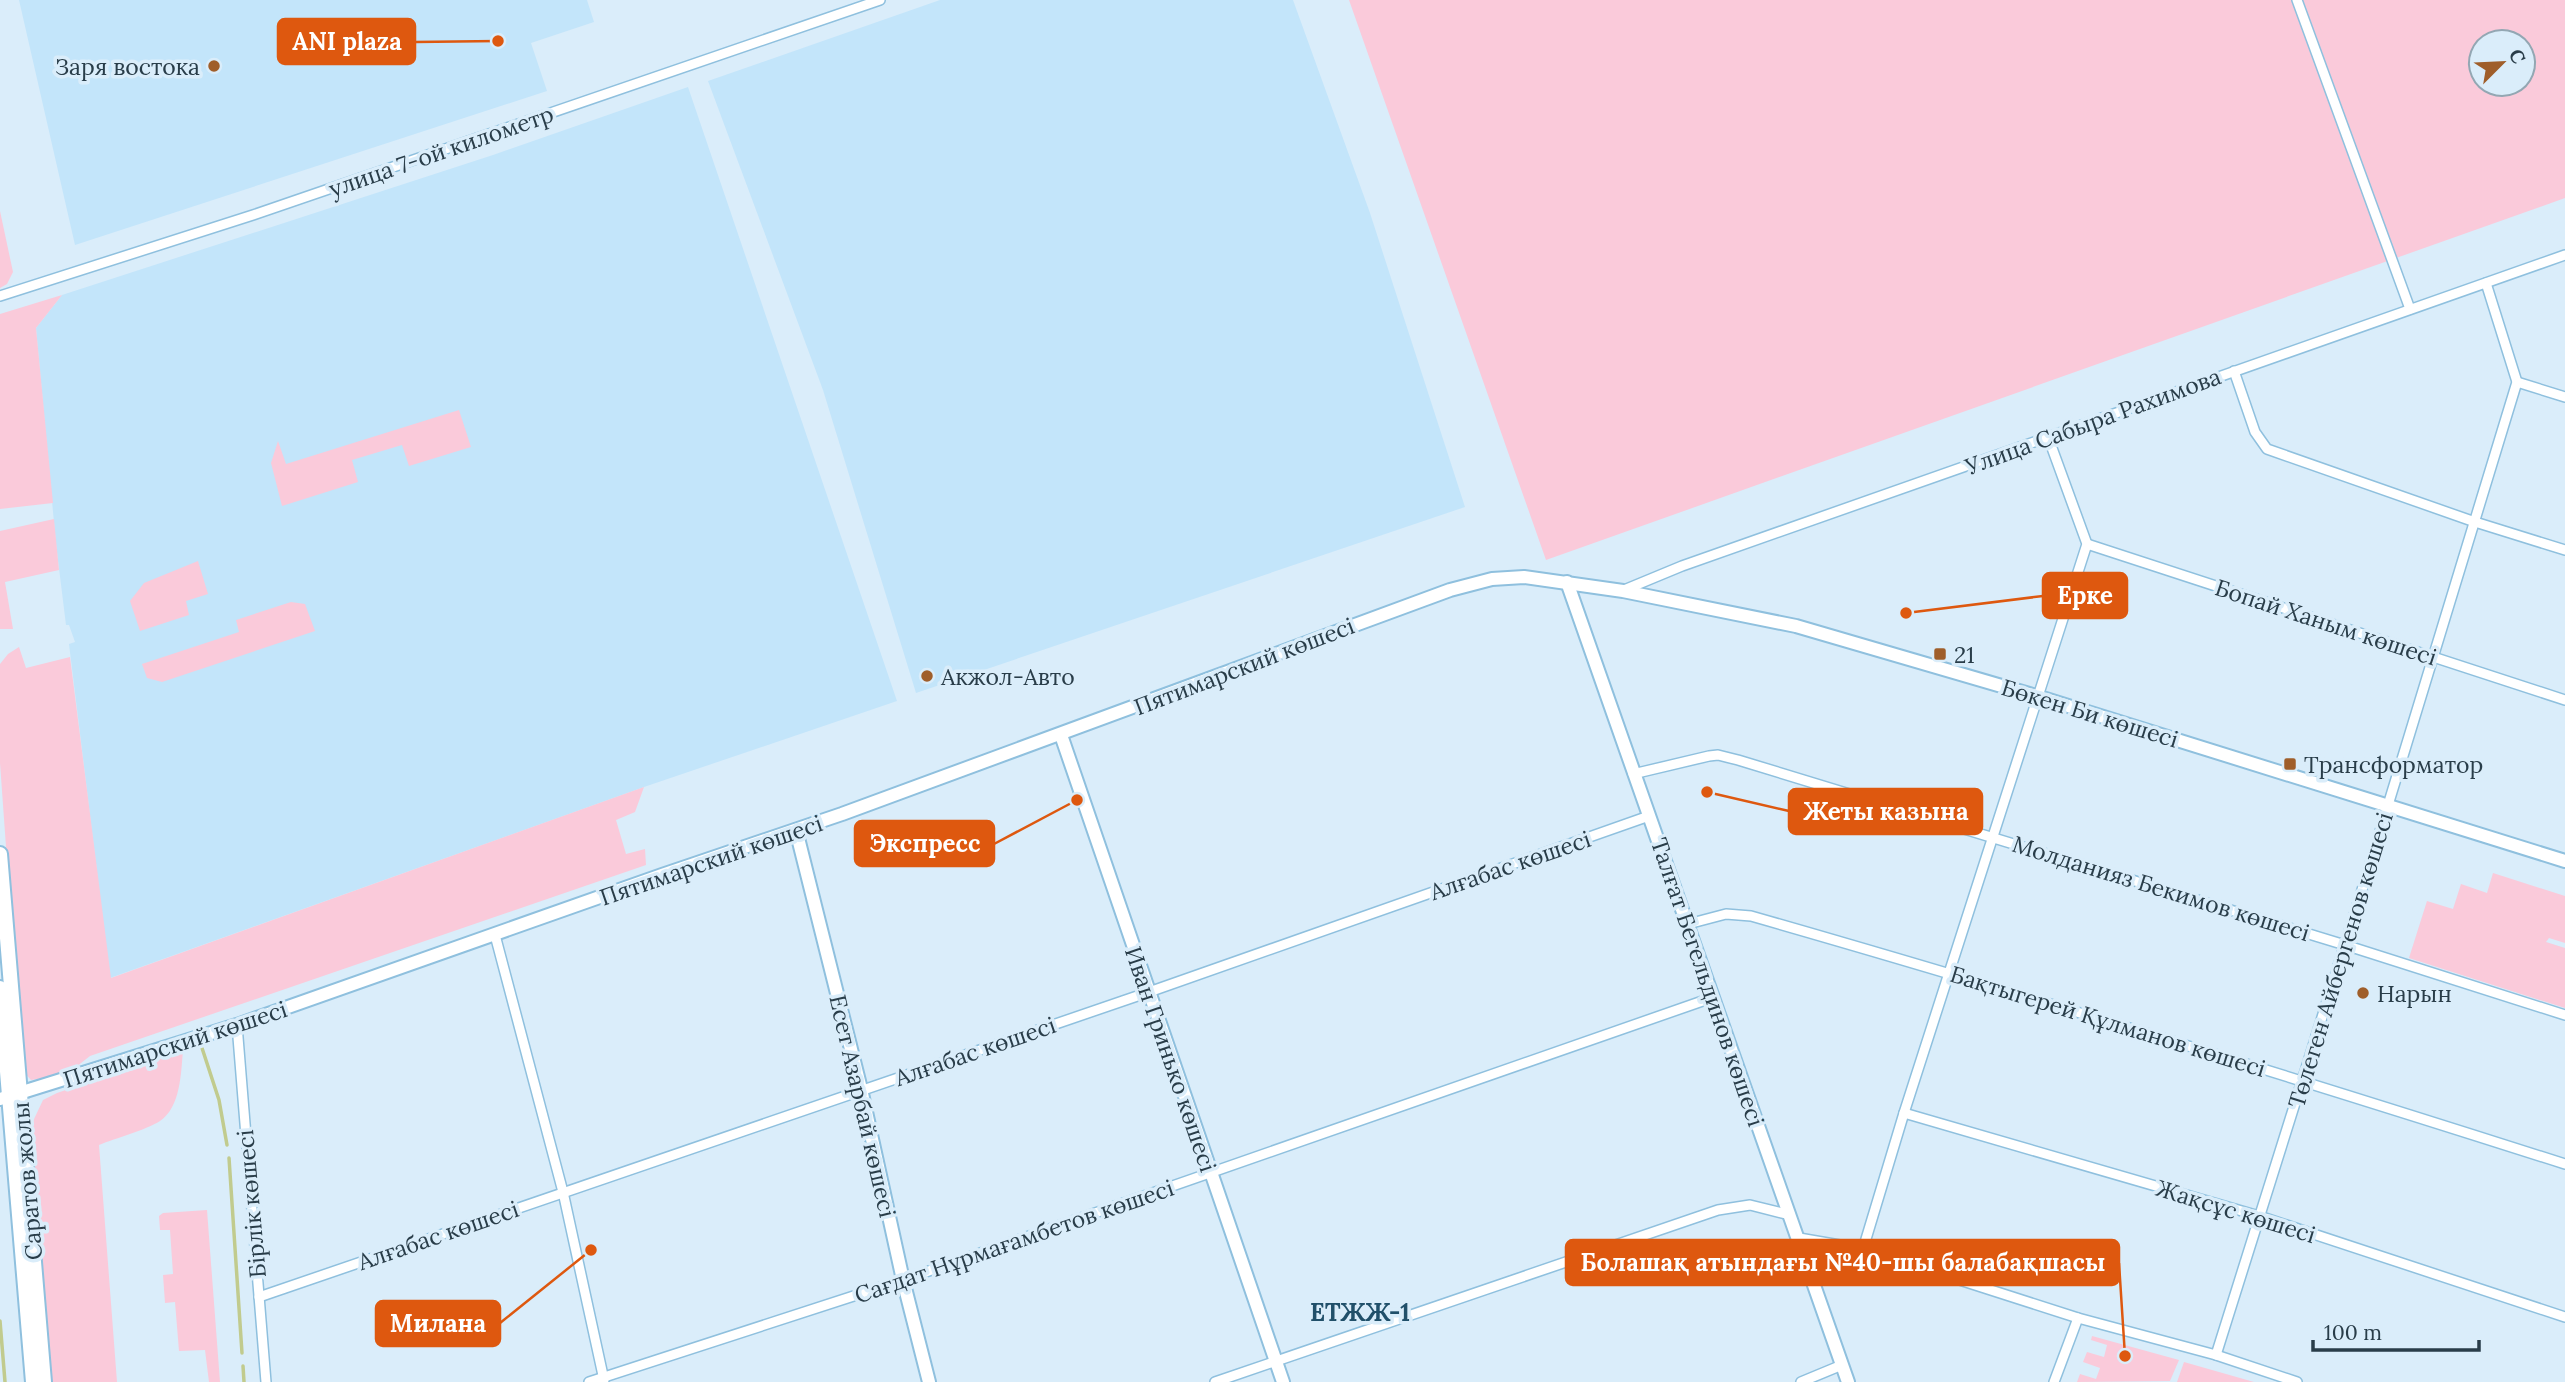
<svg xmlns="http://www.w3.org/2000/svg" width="2565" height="1382" viewBox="0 0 2565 1382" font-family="Lora,serif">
	<rect width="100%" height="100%" fill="#daedfa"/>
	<g fill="#c3e5fa">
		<polygon points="19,0 587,0 594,22 531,43 547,91 75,245"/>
		<polygon points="940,0 1293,0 1370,213 1465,507 916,693 823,390 708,81"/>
		<polygon points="688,87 897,701 644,787 110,978 69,644 75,642 69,625 66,625 56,544 36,328 62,295 493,155"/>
	</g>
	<g fill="#facada" fill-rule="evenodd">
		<path d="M1349 0H2565V198L1546 560ZM2481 42H2523V84H2481Z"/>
		<polygon points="0,211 13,272 7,284 0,288"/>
		<polygon points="62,295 36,328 53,503 0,509 0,314"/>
		<polygon points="459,410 471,447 409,466 402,445 352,460 358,482 282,506 271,463 278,441 286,464"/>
		<polygon points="54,519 59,570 5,582 13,629 0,629 0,531"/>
		<polygon points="198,561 208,594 186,601 189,615 140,631 130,601 144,583"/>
		<polygon points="291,602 305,604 315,631 162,682 147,678 142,664 239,632 236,620"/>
		<polygon points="19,647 26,668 70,657 111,978 644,787 635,812 616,820 626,854 645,849 646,865 90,1056 67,1074 31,1080 22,1070 0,763 0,664 8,654"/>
		<polygon points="2493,873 2565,896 2565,943 2549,938 2546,942 2565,948 2565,1008 2409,958 2427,901 2453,909 2461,884 2487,893"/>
		<path d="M183 1050C181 1072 181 1107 160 1121 146 1130 116 1138 99 1145L117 1382H51L27 1134 43 1100 57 1093Z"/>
		<polygon points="207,1210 220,1382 209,1382 205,1350 179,1351 175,1302 165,1303 163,1275 173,1274 170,1230 160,1230 159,1216 163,1213"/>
		<polygon points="2092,1336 2179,1360 2170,1381 2077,1382 2080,1374 2096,1379 2100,1368 2083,1362 2087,1352 2104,1357 2107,1345 2091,1340"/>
		<polygon points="2184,1362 2254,1382 2177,1382"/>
	</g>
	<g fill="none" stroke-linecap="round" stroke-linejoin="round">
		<g stroke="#c1cb8e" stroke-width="3.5">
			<polyline points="202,1048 219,1100 227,1145"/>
			<polyline points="229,1158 242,1353"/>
			<polyline points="0,1321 5,1382"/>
			<polyline points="243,1366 244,1382"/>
		</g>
		<g stroke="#8fc0de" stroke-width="12">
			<g id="street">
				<polyline points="2297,0 2410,309"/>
				<polyline points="0,296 253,215 880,0"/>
				<polyline points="2234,371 2255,432 2267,449 2475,522 2565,550"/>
				<polyline points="2517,382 2565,397"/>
				<polyline points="2087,544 2565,700"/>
				<polyline points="1624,590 1682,566 2565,255"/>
				<polyline points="1633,774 1709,756 1718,755 1738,760 2345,945 2565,1015"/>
				<path d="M1688 924 1726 914 1751 916C2024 994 2295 1078 2565 1164"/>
				<polyline points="495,935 563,1192 604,1380"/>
				<polyline points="237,1025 266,1382"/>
				<polyline points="1904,1113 2259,1216 2565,1317"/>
				<polyline points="1799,1238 1863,1249 2078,1318 2216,1355 2297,1382"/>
				<polyline points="1863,1249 1904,1113 2087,544 2048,437"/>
				<polyline points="259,1297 1149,992 1649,816"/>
				<polyline points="2216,1355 2367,874 2517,382 2486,283"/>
				<polyline points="589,1382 903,1280 1714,997"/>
				<polyline points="1215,1382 1718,1210 1750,1205 1790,1215"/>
				<polyline points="1801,1382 1842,1365"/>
				<polyline points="2054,1382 2078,1318"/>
			</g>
		</g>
		<g stroke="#8fc0de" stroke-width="16">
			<g id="secondary">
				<polyline points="1567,582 1848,1382"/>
				<polyline points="1061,735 1283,1382"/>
				<polyline points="796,830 861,1089 903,1280 929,1382"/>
				<polyline points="0,1099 237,1025 662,875 842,814 1450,590 1492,579 1524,577 1623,591 1796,626 2036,696 2565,861"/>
			</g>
		</g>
		<g stroke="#8fc0de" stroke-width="18">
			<g id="primary">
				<polyline points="0,854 44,1382"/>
				<polyline points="0,988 33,1382"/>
			</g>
		</g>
		<use href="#street" stroke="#fff" stroke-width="9"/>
		<use href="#secondary" stroke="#fff" stroke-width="12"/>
		<use href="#primary" stroke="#fff" stroke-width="14"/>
	</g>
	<g fill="#9f5e2a" stroke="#daedfa" stroke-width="2.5">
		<circle cx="214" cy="66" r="7"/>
		<rect x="1933" y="647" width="14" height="14" rx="3.5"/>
		<circle cx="927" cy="676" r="7"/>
		<rect x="2283" y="757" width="14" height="14" rx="3.5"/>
		<circle cx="2363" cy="993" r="7"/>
	</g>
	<g text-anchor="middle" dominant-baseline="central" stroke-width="7" stroke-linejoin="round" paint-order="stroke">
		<g font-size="23" fill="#293d49" stroke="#daedfa" text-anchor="start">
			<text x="200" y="66" text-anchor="end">Заря востока</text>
			<text x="1954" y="654">21</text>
			<text x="941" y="676">Акжол-Авто</text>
			<text x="2304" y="764">Трансформатор</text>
			<text x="2377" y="993">Нарын</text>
		</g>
		<g font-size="23" fill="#293d49" stroke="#daedfa">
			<text transform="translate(441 151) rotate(-19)">улица 7-ой километр</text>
			<text transform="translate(2093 421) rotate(-20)">Улица Сабыра Рахимова</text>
			<text transform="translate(2326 622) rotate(18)">Бопай Ханым көшесі</text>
			<text transform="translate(1244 666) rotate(-21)">Пятимарский көшесі</text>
			<text transform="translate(2090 713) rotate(17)">Бөкен Би көшесі</text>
			<text transform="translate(711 860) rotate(-19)">Пятимарский көшесі</text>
			<text transform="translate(1510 865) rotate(-19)">Алғабас көшесі</text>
			<text transform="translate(2161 888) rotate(17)">Молданияз Бекимов көшесі</text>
			<text transform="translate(2340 960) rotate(-73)">Төлеген Айбергенов көшесі</text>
			<text transform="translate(1708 982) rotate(71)">Талғат Бегельдинов көшесі</text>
			<text transform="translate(2108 1021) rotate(17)">Бақтыгерей Құлманов көшесі</text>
			<text transform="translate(175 1044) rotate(-18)">Пятимарский көшесі</text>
			<text transform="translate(975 1051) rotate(-19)">Алғабас көшесі</text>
			<text transform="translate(1171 1059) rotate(71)">Иван Гринько көшесі</text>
			<text transform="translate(863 1106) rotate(77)">Есет Азарбай көшесі</text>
			<text transform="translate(27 1181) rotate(-95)">Саратов жолы</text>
			<text transform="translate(251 1204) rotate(-95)">Бірлік көшесі</text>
			<text transform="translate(2236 1211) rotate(17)">Жақсұс көшесі</text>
			<text transform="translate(438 1235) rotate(-19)">Алғабас көшесі</text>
			<text transform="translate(1014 1241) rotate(-19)">Сағдат Нұрмағамбетов көшесі</text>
		</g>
		<g font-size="24" font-weight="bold" fill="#21506a" stroke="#daedfa">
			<text x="1360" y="1312">ЕТЖЖ-1</text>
		</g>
	</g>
	<path fill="none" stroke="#de580f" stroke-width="2.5" d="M498 41L415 42M1906 613L2043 596M1707 792L1789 811M1077 800L994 844M2125 1356L2119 1263M591 1250L500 1323"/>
	<g fill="#de580f" stroke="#daedfa" stroke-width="2.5">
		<circle cx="498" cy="41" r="7"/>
		<circle cx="1906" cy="613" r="7"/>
		<circle cx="1707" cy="792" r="7"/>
		<circle cx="1077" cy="800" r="7"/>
		<circle cx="2125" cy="1356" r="7"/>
		<circle cx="591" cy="1250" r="7"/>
	</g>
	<g fill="#de580f" stroke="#de580f" stroke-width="2.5">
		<rect x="278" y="19" width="137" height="45" rx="7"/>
		<rect x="2043" y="573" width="84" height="45" rx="7"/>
		<rect x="1789" y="789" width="193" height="45" rx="7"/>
		<rect x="855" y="821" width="139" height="45" rx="7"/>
		<rect x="1566" y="1240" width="553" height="45" rx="7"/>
		<rect x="376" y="1301" width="124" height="45" rx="7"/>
	</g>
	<g font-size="24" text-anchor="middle" font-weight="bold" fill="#fff">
		<text x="347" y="50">ANI plaza</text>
		<text x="2085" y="604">Ерке</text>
		<text x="1886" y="820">Жеты казына</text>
		<text x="925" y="852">Экспресс</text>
		<text x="1843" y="1271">Болашақ атындағы №40-шы балабақшасы</text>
		<text x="438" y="1332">Милана</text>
	</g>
	<g transform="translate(2502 63) rotate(66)"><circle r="33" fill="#daedfa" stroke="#93a7b3" stroke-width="2"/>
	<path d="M0-5L12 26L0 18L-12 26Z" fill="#9f5e2a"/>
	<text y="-10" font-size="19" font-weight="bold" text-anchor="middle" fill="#293d49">С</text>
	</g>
	<path d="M2313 1340v10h166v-10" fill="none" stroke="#293d49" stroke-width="3.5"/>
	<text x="2324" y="1340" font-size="21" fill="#293d49" stroke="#daedfa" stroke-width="5" paint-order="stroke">100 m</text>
</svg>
